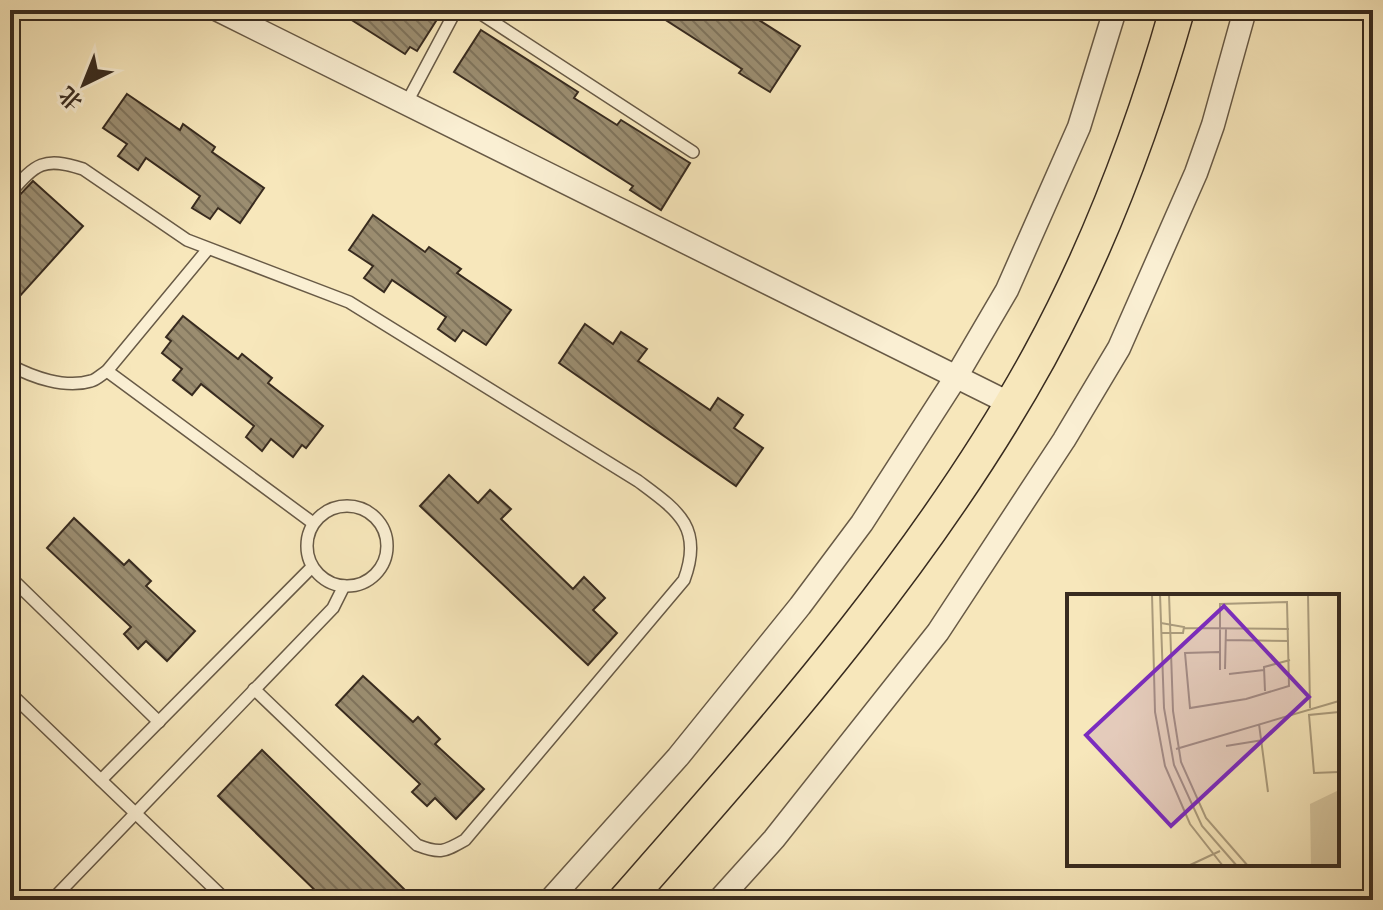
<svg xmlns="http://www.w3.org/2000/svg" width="1383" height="910" viewBox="0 0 1383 910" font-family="'Old Standard TT','Noto Serif SC',serif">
	<defs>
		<pattern id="building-back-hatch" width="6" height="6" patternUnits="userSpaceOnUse" patternTransform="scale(2)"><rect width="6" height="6" fill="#9b8d70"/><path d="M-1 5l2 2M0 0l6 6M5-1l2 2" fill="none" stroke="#7f735b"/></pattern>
	</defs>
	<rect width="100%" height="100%" fill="#f7e7bb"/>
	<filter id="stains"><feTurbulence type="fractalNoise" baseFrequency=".0025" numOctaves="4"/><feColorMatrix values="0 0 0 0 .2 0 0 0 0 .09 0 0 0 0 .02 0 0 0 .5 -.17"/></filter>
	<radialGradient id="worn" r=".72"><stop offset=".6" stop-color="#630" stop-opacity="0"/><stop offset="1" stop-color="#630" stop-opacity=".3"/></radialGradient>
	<g fill="url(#building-back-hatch)" stroke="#382b1f" stroke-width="2">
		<polygon points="336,10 443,10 417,51 410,47 405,54"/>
		<polygon points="650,10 743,10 800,46 770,92 739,73 742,69"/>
		<polygon points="481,30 578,92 574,98 617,125 621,120 690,163 661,210 630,190 633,186 454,72"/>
		<polygon points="127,94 180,130 183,124 215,147 212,152 264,188 240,223 218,208 210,219 192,208 200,196 146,158 138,170 118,156 127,144 103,128"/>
		<polygon points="33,181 83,226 10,307 10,201 16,199"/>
		<polygon points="373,215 425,252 429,247 461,269 457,273 511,310 486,345 463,330 455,341 438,329 446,317 392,280 384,292 364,278 373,266 349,250"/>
		<polygon points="183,316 238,359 242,354 272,378 268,383 323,426 306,448 302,445 293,457 271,439 262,451 246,437 254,426 201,384 192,395 173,380 182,369 162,353 171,341 166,337"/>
		<polygon points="585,324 613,344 621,332 647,349 638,361 710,410 718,398 743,415 734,428 763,448 736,486 559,363"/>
		<polygon points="449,475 478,503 490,490 511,509 501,519 573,589 584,577 605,598 593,610 617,633 588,665 420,506"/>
		<polygon points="74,518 124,565 129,560 151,581 146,586 195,631 167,661 146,641 138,649 124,634 131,627 47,548"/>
		<polygon points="363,676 413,722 418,717 440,739 435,744 484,789 456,819 435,798 427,806 412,792 420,784 336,705"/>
		<polygon points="262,750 404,889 393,900 325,900 218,796"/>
	</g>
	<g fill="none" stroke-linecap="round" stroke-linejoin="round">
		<g stroke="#685a46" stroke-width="14">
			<g id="lane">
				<polyline points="475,10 693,152"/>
				<polyline points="406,104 456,10"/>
				<path d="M10 193C36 164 43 156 83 169L187 240 349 302 638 481C677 510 704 527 684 580L465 840C444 852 440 854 417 845L254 689"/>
				<path d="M10 365C32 377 65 389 91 381 96 380 102 374 107 371L208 249"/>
				<polyline points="107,371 313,523"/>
				<circle cx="347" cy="546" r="40"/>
				<polyline points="10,577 159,722"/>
				<polyline points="10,693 226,900"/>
				<polyline points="101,780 312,567"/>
				<polyline points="52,900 333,608 344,586"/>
			</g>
		</g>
		<g stroke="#685a46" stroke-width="25">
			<g id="street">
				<polyline points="218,10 1011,404"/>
				<polyline points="550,900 678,757 800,606 862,523 956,377 1007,290 1079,127 1115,10"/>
				<polyline points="719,900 774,839 938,632 1064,440 1119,348 1196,173 1213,125 1245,10"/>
			</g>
		</g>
		<g stroke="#382b1f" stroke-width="37">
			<path id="primary" d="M626 900C776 729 929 557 1039 357 1099 247 1143 130 1177 10"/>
		</g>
		<use href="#lane" stroke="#faefd3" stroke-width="11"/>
		<use href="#street" stroke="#faefd3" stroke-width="22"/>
		<use href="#primary" stroke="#f7e7bb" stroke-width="34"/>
	</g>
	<g transform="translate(1067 594)">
		<rect width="272" height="272" fill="#f7e7bb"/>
		<path d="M272 196V272H244L243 210Z" fill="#d7c7a0"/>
		<path fill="none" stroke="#ab9c7d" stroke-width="2" d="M85 0 88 118 98 172 123 230 156 272M93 0 97 114 107 171 135 232 170 272M102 0 106 117 114 168 139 224 181 272M241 0 243 114M94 29 117 33 116 39H95M117 34 222 35M159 46 222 47M152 58 118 59 123 114 179 105 222 92 220 8 153 10V76M158 75 159 34M162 80 197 76M198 97 197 73 223 66M272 118 242 121 247 179 272 178M192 130 201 198M159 152 196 146M109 155 272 107M121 272 153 257"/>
		<path fill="#7b2cbf" fill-opacity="0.15" stroke="#7b2cbf" stroke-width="4" d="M157 12 242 103 104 232 19 141Z"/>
		<rect width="272" height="272" fill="none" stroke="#382b1f" stroke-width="4"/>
	</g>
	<rect width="1383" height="910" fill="none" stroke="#f7e7bb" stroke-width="40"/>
	<rect x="12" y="12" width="1359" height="886" fill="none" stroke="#382b1f" stroke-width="4"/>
	<rect x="20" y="20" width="1343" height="870" fill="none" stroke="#382b1f" stroke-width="2"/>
	<g transform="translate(84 84) rotate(223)" stroke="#faefd3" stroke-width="6" paint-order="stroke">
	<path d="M0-6L14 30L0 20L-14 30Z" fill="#382b1f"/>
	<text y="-12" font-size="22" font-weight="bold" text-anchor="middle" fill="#382b1f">北</text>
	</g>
	<rect width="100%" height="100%" filter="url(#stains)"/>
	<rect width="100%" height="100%" fill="url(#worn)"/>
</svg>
